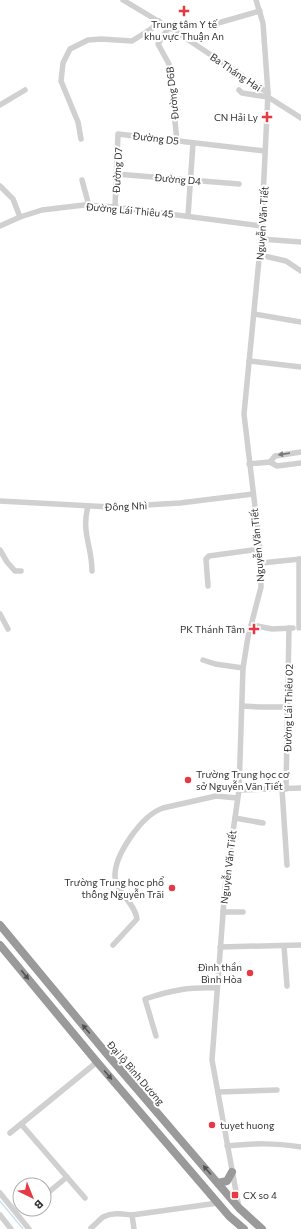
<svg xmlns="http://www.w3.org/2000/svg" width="301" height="1229" viewBox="0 0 301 1229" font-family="Commissioner,sans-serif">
	<rect width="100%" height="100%" fill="#fff"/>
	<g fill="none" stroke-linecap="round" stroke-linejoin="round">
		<polyline stroke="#cfe2ee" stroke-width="1.5" points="0,1201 23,1229"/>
		<g stroke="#d0d0d0" stroke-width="5.5">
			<polyline points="123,0 178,33 268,93"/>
			<polyline points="211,25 260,11"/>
			<polyline points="169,27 158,44 169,64 177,141"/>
			<polyline points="239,90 242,93 268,97 301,118"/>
			<polyline points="0,105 25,90"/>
			<polyline points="81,139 78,122 61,81 63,63 70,49 88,40 101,39 132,41 151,29 159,21"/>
			<polyline points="116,174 239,184"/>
			<polyline points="82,180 89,206"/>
			<polyline points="0,186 13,199 20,217"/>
			<polyline points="115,207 118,134 265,151"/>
			<polyline points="188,216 193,143"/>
			<polyline points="0,226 20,217 42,210 84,205 115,207 262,226"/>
			<polyline points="261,239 301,242"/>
			<polyline points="260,255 286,261 301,271"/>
			<polyline points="254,314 301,322"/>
			<polyline points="249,361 301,367"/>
			<polyline points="270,462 275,456 301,452"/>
			<polyline points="249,464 270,462 277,466 301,463"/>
			<polyline points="0,501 111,507 180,503 253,494"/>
			<path d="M88 506C81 533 92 546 92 571"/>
			<polyline points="0,550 7,562 15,571 21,571"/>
			<polyline points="299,559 299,628"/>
			<polyline points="261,563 301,559"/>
			<polyline points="208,586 206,559 209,556 260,549"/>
			<polyline points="0,614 8,629"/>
			<polyline points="252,625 272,629 293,628"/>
			<polyline points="203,660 215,664 243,668"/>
			<polyline points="242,706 261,707 288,707"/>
			<polyline points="282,789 287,865"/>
			<polyline points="286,789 289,628"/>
			<polyline points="239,790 301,788"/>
			<polyline points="235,818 263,823"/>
			<polyline points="223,912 243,912"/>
			<path d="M113 945 137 919C135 903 117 893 115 877 114 855 142 815 163 808L216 796 237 798"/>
			<polyline points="284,946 287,986"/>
			<polyline points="220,947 301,945"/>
			<path d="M156 1036 145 999C172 990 189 987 217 988"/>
			<polyline points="218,1092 277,1090"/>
			<polyline points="21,1124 85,1198"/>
			<polyline points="10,1133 97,1062"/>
			<path d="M227 1146C255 1143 273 1143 301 1147"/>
			<polyline points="0,1193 29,1229"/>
			<polyline points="44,1196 67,1177"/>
			<polyline points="239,1208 212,1060 225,887 239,790 243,668 248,637 261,587 260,549 244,414 261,239 268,93 263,23 256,0"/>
			<polyline points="0,1215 11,1229"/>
			<polyline points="132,1215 134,1229"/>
			<path d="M91 1228C95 1225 99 1220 103 1217 113 1212 123 1214 132 1215L218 1203"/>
		</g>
		<g stroke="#9a9a9a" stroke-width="8">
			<polyline points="0,925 106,1053 239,1208 262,1229"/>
			<polyline points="0,945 97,1062 229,1216 244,1229"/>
			<polyline points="218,1183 227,1181 232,1172"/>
		</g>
	</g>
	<defs><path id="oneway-solid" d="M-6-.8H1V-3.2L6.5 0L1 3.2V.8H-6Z"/></defs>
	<use fill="#7a7a7a" href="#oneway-solid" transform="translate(284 454) rotate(172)"/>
	<g fill="#525252">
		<use href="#oneway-solid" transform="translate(25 975) rotate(51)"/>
		<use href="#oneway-solid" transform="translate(86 1029) rotate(-130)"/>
		<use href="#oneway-solid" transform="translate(108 1075) rotate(49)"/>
		<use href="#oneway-solid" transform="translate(207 1170) rotate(-131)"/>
	</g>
	<g fill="#e63946" stroke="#fff" stroke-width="1.5">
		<path d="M182 5h4v4h4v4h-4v4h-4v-4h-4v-4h4z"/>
		<path d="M265 111h4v4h4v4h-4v4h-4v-4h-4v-4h4z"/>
		<path d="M252 623h4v4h4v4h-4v4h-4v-4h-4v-4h4z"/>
		<circle cx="188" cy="780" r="4"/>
		<circle cx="172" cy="888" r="4"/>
		<circle cx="250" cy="973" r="4"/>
		<circle cx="212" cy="1125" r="4"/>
		<rect x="231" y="1191" width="8" height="8" rx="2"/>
	</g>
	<g text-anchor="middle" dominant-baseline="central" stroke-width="4" stroke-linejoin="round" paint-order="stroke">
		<g font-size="10" fill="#333" stroke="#fff" text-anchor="end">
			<text x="184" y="24" text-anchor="middle">Trung tâm Y tế<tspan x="184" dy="12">khu vực Thuận An</tspan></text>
			<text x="258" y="117">CN Hải Ly</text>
			<text x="245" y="629">PK Thánh Tâm</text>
			<text x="196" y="774" text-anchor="start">Trường Trung học cơ<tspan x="196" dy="12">sở Nguyễn Văn Tiết</tspan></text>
			<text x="164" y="882">Trường Trung học phổ<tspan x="164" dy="12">thông Nguyễn Trãi</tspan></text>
			<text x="242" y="967">Đình thần<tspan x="242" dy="12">Bình Hòa</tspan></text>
			<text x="220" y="1125" text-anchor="start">tuyet huong</text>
			<text x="243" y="1195" text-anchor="start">CX so 4</text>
		</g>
		<g font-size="10" fill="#333" stroke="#fff">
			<text transform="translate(236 72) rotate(34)">Ba Tháng Hai</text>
			<text transform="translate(172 93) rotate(-96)">Đường D6B</text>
			<text transform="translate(156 138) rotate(7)">Đường D5</text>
			<text transform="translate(117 170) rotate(-87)">Đường D7</text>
			<text transform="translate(178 179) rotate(5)">Đường D4</text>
			<text transform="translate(130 210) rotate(5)">Đường Lái Thiêu 45</text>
			<text transform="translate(262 223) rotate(-86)">Nguyễn Văn Tiết</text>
			<text transform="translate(126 506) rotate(-2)">Đông Nhì</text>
			<text transform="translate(257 545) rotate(-95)">Nguyễn Văn Tiết</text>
			<text transform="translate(288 708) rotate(-89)">Đường Lái Thiêu 02</text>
			<text transform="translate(228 867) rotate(-83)">Nguyễn Văn Tiết</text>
			<text transform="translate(136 1073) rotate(49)">Đại lộ Bình Dương</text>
		</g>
	</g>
	<g transform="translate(32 1197) rotate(137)"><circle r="19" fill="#ffffff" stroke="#adadad"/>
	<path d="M0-3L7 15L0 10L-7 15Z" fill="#e63946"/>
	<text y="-6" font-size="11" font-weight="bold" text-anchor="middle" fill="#333333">B</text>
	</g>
</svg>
